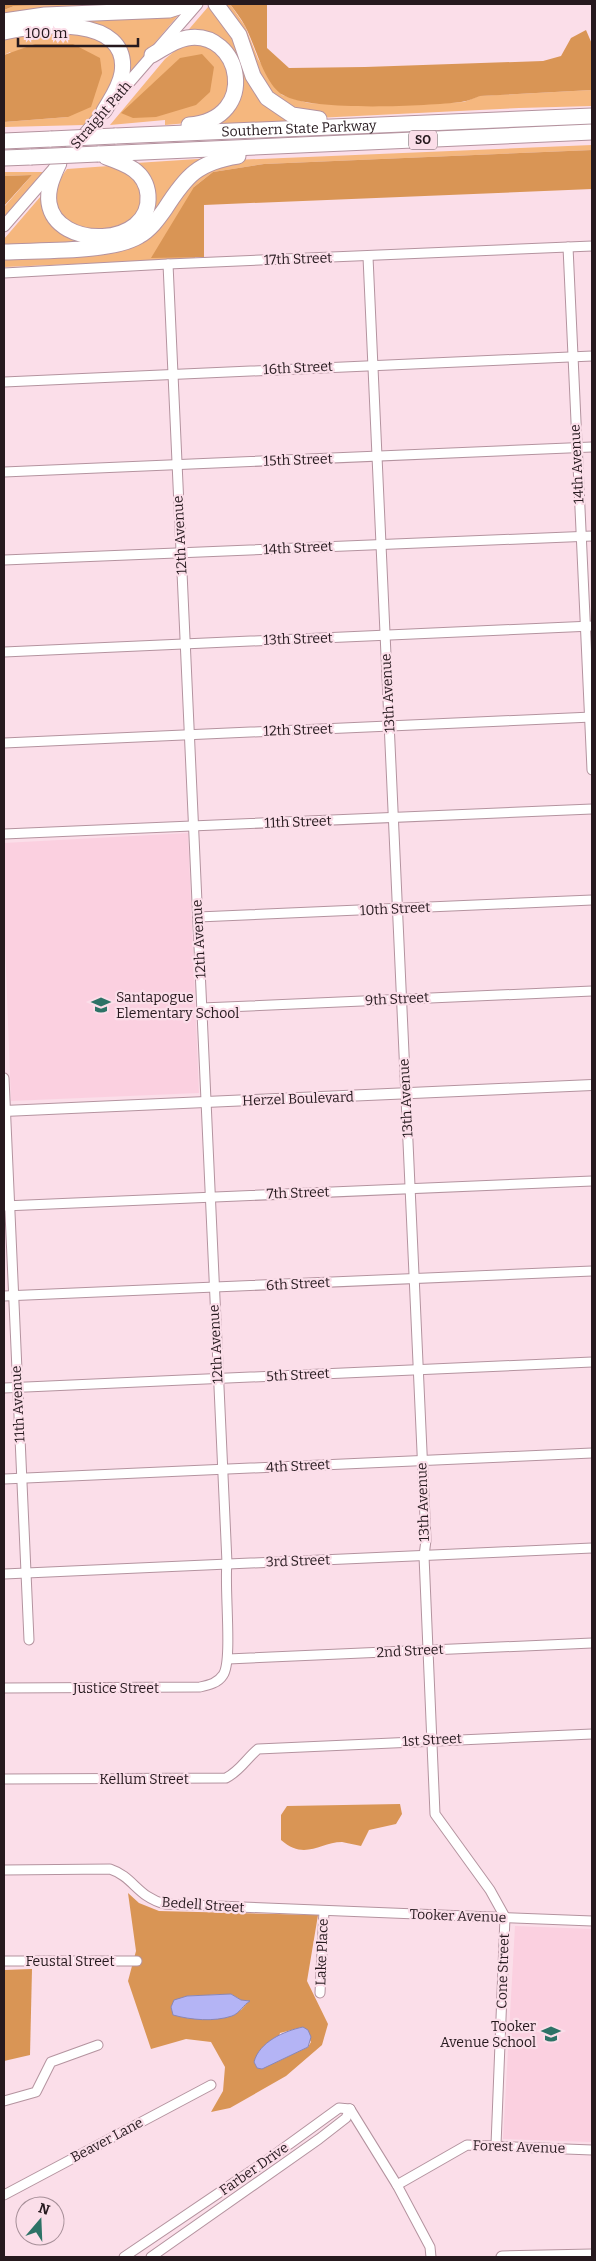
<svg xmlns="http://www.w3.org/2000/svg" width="596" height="2261" viewBox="0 0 596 2261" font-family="Bitter,serif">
	<rect width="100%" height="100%" fill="#fbdee9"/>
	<g fill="#fbd0e0">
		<polygon points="188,833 199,1093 11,1101 4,917 4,843"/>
		<polygon points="515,1926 592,1929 592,2142 503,2139"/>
	</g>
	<g fill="#f5b77e">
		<polygon points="108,4 181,4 4,18 4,10 14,6"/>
		<polygon points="220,4 230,4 245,26 258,59 282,95 308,103 370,106 464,102 479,96 592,90 592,106 519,108 316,118 271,98"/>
		<polygon points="212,6 286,118 287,122 213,126 231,110 231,55 184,35 208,7"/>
		<polygon points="181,12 125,78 124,54 64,19"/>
		<polygon points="57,31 86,34 111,46 120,69 108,97 84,125 4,127 4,122 68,117 10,52 4,55 4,38"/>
		<path d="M184 43C192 45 201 45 209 47 232 55 230 80 228 100L199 122 165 125V120L110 125 165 59 176 50 184 47Z"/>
		<polygon points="592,145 592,150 264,164 213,172 194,187 195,259 4,267 4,257 110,252 200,172 235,160"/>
		<polygon points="213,158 156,218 149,214 136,163"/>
		<path d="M109 166 125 168 144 190 137 220 104 234 61 219C53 196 52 189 67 169Z"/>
		<polygon points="4,172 43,172 4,217 4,207 32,175 4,176"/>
		<polygon points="47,189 44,199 90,241 4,250 4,239"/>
	</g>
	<g fill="#d99555" fill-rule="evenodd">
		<polygon points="4,4 108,4 14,6 4,10"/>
		<path d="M230 4H267V48L289 68 365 67 543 61 561 56 571 38 586 30 592 44V90L480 96C474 98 468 101 461 102 426 106 312 112 283 95 264 84 255 44 245 26 241 18 235 11 230 4Z"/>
		<polygon points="35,44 73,44 100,58 102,73 91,107 68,117 4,122 4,55"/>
		<polygon points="202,54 214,67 210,92 196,105 156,117 133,118 121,113 180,58"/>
		<polygon points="592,150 592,189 204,205 204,257 151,258 194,187 213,172 264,164"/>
		<polygon points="32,175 4,206 4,207 4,176"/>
		<path d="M400 1804 402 1814 396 1824 369 1830 361 1846C355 1845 348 1843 342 1842 320 1842 305 1861 281 1840V1815L287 1806Z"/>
		<path d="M128 1893 139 1903 159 1911 318 1915 307 1981 328 2024 322 2045 286 2076 230 2108 211 2112 223 2091 225 2067 211 2042 186 2039 151 2049 128 1981 136 1951ZM231 1994 241 2000 249 2001 241 2010 208 2020 199 2018 187 1996ZM303 2027 311 2042 308 2047 270 2065 280 2033Z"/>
		<polygon points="32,1969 30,2055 4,2061 4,1970"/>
	</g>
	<g fill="#b4b4f5" stroke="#8986b4">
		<path d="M231 1994 241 2000 250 2001C243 2005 240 2013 232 2016 214 2022 191 2020 173 2015L171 2007 174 2000 187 1996Z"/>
		<path d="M303 2027 308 2030 311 2037 308 2047 262 2069 257 2068 254 2062C259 2042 284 2031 303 2027Z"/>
	</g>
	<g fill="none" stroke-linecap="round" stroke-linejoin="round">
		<g stroke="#b4939f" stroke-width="11">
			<g id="minor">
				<polyline points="568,247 592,770"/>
				<polyline points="368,257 426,1540 424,1556 435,1814 490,1890 505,1917 496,2145"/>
				<polyline points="4,273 168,264 592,246"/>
				<polyline points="4,382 592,356"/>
				<polyline points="4,472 592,447"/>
				<polyline points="4,560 592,536"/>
				<polyline points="4,652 592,626"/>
				<polyline points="4,743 592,717"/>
				<polyline points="4,834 592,809"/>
				<polyline points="198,917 592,900"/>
				<polyline points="202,1008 592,991"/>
				<polyline points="4,1078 29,1640"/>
				<polyline points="4,1206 592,1181"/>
				<polyline points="4,1296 592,1271"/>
				<polyline points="4,1388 592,1362"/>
				<polyline points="4,1479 592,1453"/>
				<polyline points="4,1574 592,1548"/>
				<polyline points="228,1659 592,1643"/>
				<path d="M4 1688 200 1687C209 1685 218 1683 223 1675 233 1661 224 1587 227 1563L168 264"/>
				<path d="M4 1779 226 1778C240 1771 246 1759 258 1749L592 1734"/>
				<path d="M4 1870 110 1869C134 1877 137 1897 165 1904L592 1921"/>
				<polyline points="4,1961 137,1961"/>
				<polyline points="320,1993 324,1911"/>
				<polyline points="4,2101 36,2092 51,2062 98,2045"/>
				<polyline points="350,2109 397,2185 430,2247 431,2257"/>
				<polyline points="397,2185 467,2145 592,2150"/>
				<polyline points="4,2195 211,2085"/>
				<polyline points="124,2257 266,2161 339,2108 350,2109"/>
				<polyline points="151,2257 319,2139 346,2118 350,2109"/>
			</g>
		</g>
		<g stroke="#b4939f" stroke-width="12">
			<polyline id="tertiary" points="4,1111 592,1085"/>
		</g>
		<g stroke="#b4939f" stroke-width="13">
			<g id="secondary">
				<polyline points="4,226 197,4"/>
				<polyline points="502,2257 592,2255"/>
			</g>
		</g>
		<g stroke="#b4939f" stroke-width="17">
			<g id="motorway">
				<polyline points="216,4 239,35 253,76 267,98 292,115 319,119"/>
				<polyline points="4,21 45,15 169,10 188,4"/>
				<path d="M4 32C37 24 131 14 122 73 120 87 111 99 104 111"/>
				<path d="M152 55C163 49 174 40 187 38 241 29 261 119 189 125"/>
				<path id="s1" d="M115 136 592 116"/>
				<polyline points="4,141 51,139"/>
				<polyline points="98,154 592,132"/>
				<polyline points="4,158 31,157"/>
				<path d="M59 163C53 176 47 189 49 203 56 250 152 248 148 195 146 171 126 164 106 157"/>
				<path d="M4 252C38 250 111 253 139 236 150 230 158 219 165 209 186 176 198 162 238 156"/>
			</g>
		</g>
		<use href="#minor" stroke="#fff" stroke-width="9"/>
		<use href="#tertiary" stroke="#fff" stroke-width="10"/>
		<use href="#secondary" stroke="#fff" stroke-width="11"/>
		<use href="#motorway" stroke="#fff" stroke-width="15"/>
		<g stroke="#b4939f" stroke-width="17" stroke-linecap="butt">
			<g id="motorway-bridge">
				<polyline points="51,139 115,136"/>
				<polyline points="31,157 98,154"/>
			</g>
		</g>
		<use href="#motorway-bridge" stroke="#fff" stroke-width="15"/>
	</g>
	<defs>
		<g id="school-bare" transform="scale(1.5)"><path d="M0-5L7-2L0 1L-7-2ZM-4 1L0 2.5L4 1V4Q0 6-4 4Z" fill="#2d7266" stroke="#fbdee9" stroke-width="2.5" paint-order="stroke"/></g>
	</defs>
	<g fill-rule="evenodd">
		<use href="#school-bare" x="101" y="1005"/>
		<use href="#school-bare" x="551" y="2034"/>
	</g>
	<g text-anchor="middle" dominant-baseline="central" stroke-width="4.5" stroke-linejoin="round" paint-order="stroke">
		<rect fill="#fbdee9" stroke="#66545b" stroke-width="1" x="409" y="130.5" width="28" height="19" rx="4"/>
		<g font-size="12" font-weight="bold" fill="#26191e">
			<text x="423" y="140">SO</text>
		</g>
		<g font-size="14" fill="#26191e" stroke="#fbdee9">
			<text transform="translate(101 115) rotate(-49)">Straight Path</text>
			<text stroke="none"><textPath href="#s1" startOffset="184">Southern State Parkway</textPath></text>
			<text transform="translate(298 259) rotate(-2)">17th Street</text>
			<text transform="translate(298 368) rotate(-3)">16th Street</text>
			<text transform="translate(298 460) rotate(-2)">15th Street</text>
			<text transform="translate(577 464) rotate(-93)">14th Avenue</text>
			<text transform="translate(180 535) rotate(-93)">12th Avenue</text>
			<text transform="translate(298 548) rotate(-3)">14th Street</text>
			<text transform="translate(298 639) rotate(-2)">13th Street</text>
			<text transform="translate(388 693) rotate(-93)">13th Avenue</text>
			<text transform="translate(298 730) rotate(-2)">12th Street</text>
			<text transform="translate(298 822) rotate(-2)">11th Street</text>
			<text transform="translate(395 909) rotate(-3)">10th Street</text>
			<text transform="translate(199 939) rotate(-93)">12th Avenue</text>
			<text transform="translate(397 999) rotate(-3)">9th Street</text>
			<text transform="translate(406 1098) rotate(-93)">13th Avenue</text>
			<text transform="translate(298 1099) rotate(-2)">Herzel Boulevard</text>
			<text transform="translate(298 1193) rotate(-2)">7th Street</text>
			<text transform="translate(298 1284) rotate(-3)">6th Street</text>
			<text transform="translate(216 1344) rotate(-93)">12th Avenue</text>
			<text transform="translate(298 1375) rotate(-3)">5th Street</text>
			<text transform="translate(18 1404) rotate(-93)">11th Avenue</text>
			<text transform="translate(298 1466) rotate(-3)">4th Street</text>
			<text transform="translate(423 1502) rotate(-92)">13th Avenue</text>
			<text transform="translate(298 1561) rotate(-2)">3rd Street</text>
			<text transform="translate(410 1651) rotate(-3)">2nd Street</text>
			<text x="116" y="1688">Justice Street</text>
			<text transform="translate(432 1740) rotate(-3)">1st Street</text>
			<text x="144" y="1779">Kellum Street</text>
			<text transform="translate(203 1905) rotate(4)">Bedell Street</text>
			<text transform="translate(458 1916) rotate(2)">Tooker Avenue</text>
			<text transform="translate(322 1952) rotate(-88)">Lake Place</text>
			<text x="70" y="1961">Feustal Street</text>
			<text transform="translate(503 1971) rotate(-88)">Cone Street</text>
			<text transform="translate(107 2140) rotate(-28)">Beaver Lane</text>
			<text transform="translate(519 2147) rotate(2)">Forest Avenue</text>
			<text transform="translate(254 2169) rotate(-35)">Farber Drive</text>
		</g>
		<g font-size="14" fill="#26191e" stroke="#fbdee9" text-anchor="start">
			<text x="116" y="997">Santapogue<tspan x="116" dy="16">Elementary School</tspan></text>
			<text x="536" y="2026" text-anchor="end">Tooker<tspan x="536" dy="16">Avenue School</tspan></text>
		</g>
	</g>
	<rect width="596" height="2261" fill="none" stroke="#26191e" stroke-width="10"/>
	<g transform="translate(40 2221) rotate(19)"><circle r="24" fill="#fbdee9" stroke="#a68f98"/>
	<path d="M0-4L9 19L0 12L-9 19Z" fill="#2d7266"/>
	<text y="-8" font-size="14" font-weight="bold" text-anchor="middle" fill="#26191e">N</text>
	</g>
	<path d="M18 38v8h120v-8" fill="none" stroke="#26191e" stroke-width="2.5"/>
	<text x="25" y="38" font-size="15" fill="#26191e" stroke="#fbdee9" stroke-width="4" paint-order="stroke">100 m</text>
</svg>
